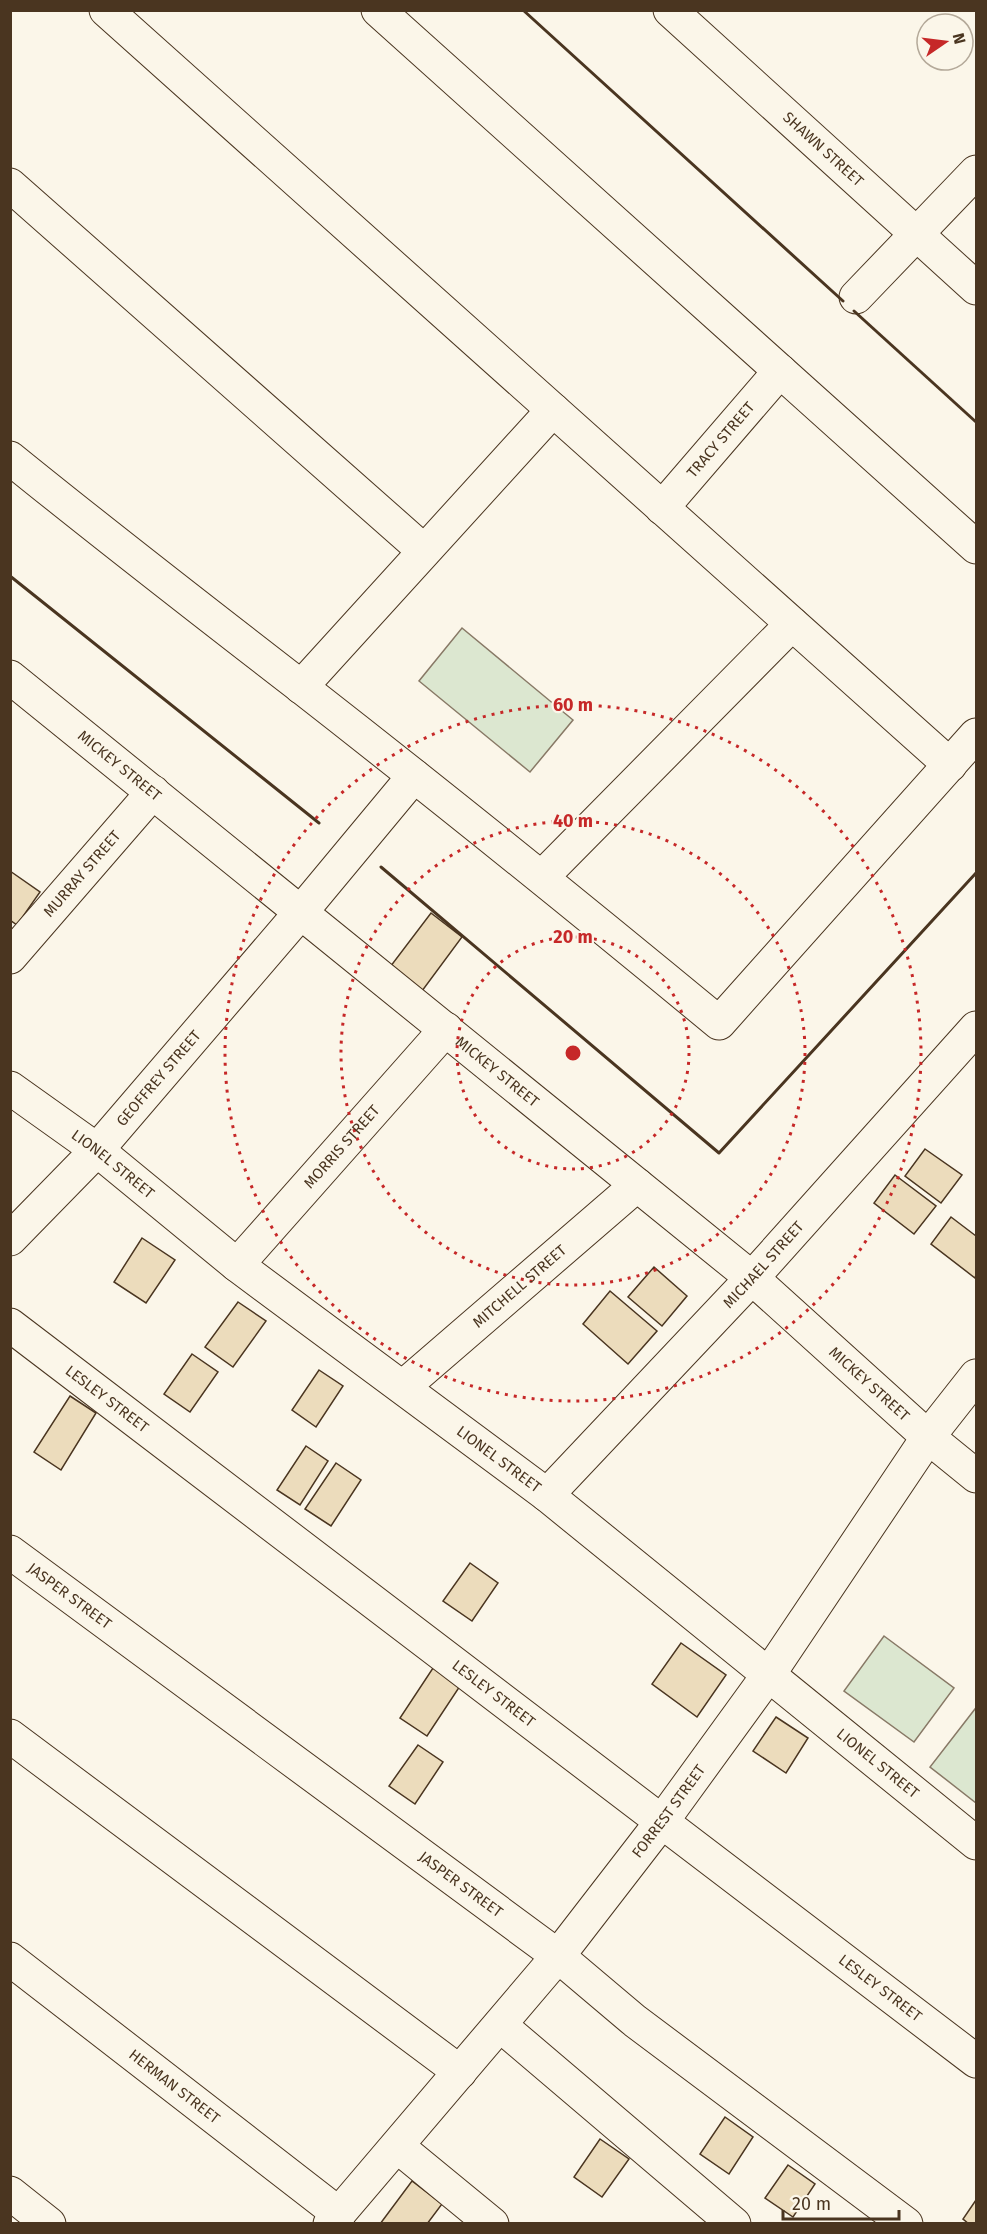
<svg xmlns="http://www.w3.org/2000/svg" width="987" height="2234" viewBox="0 0 987 2234" font-family="'Fira Sans',sans-serif">
	<rect width="100%" height="100%" fill="#fbf6e9"/>
	<g fill="#dce7d0" stroke="#887966" stroke-width="1.5">
		<polygon points="462,628 573,720 530,772 419,681"/>
		<polygon points="884,1636 954,1688 914,1742 844,1691"/>
		<polygon points="975,1709 976,1710 976,1803 930,1767"/>
	</g>
	<g fill="#ecdcbc" stroke="#4a3520" stroke-width="1.5">
		<polygon points="10,871 40,892 17,925 10,920"/>
		<polygon points="431,913 462,937 422,991 390,967"/>
		<polygon points="925,1149 962,1175 941,1203 905,1176"/>
		<polygon points="895,1175 936,1206 914,1234 874,1203"/>
		<polygon points="951,1217 976,1236 976,1275 975,1278 931,1244"/>
		<polygon points="142,1238 175,1260 146,1303 114,1282"/>
		<polygon points="654,1267 687,1296 662,1326 628,1297"/>
		<polygon points="610,1291 657,1331 628,1364 583,1324"/>
		<polygon points="238,1302 266,1321 233,1367 205,1347"/>
		<polygon points="192,1354 218,1372 190,1412 164,1394"/>
		<polygon points="319,1370 343,1386 316,1427 292,1410"/>
		<polygon points="70,1396 96,1413 61,1470 34,1452"/>
		<polygon points="306,1446 328,1461 300,1505 277,1490"/>
		<polygon points="336,1463 361,1480 331,1526 305,1509"/>
		<polygon points="470,1563 498,1583 472,1621 443,1601"/>
		<polygon points="681,1643 726,1675 697,1717 652,1684"/>
		<polygon points="433,1668 460,1686 427,1736 400,1718"/>
		<polygon points="776,1717 808,1738 786,1773 753,1751"/>
		<polygon points="418,1745 443,1762 415,1804 389,1786"/>
		<polygon points="725,2117 753,2137 729,2174 700,2154"/>
		<polygon points="600,2139 629,2159 602,2197 574,2177"/>
		<polygon points="788,2165 815,2184 793,2217 765,2198"/>
		<polygon points="412,2181 442,2204 427,2224 380,2224"/>
		<polygon points="976,2200 976,2224 969,2224 963,2219"/>
	</g>
	<g fill="none" stroke-linecap="round" stroke-linejoin="round">
		<g stroke="#4a3520" stroke-width="35">
			<g id="street">
				<polyline points="106,10 950,765"/>
				<polyline points="378,10 976,547"/>
				<path id="s1" d="M670 10 976 288"/>
				<polyline points="10,185 424,551"/>
				<polyline points="856,297 976,172"/>
				<path d="M10 458C106 536 203 611 300 686 441 796 581 909 719 1023L976 735"/>
				<path id="s2" d="M662 508 780 371"/>
				<path id="s3" d="M10 677 752 1278 928 1437 976 1476"/>
				<polyline points="301,687 553,410"/>
				<polyline points="542,877 792,624"/>
				<path id="s4" d="M10 957 153 792"/>
				<path id="s5" d="M10 1088 97 1150 237 1265 547 1495 976 1843"/>
				<path id="s6" d="M10 1239 97 1150 301 912 414 776"/>
				<path id="s7" d="M237 1265 446 1029"/>
				<path id="s8" d="M10 1325 976 2061"/>
				<path id="s9" d="M403 1387 637 1185"/>
				<path id="s10" d="M547 1495 752 1278 976 1028"/>
				<path id="s11" d="M10 1552 558 1956 635 2021 906 2224"/>
				<polyline points="10,1736 460,2072"/>
				<path id="s12" d="M10 1959 339 2214"/>
				<polyline points="500,2025 734,2224"/>
				<polyline points="397,2146 492,2224"/>
				<polyline points="10,2193 49,2224"/>
				<path id="s13" d="M330 2224 558 1956 663 1820 769 1674 928 1437 976 1376"/>
			</g>
		</g>
		<use href="#street" stroke="#fbf6e9" stroke-width="33"/>
		<g stroke="#4a3520" stroke-width="3">
			<polyline points="523,10 843,301"/>
			<polyline points="854,311 976,422"/>
			<polyline points="10,576 319,823"/>
			<polyline points="381,867 719,1153 976,873"/>
		</g>
	</g>
	<g fill="none" stroke="#c62828" stroke-width="3" stroke-dasharray="3 6">
		<circle cx="573" cy="1053" r="116"/>
		<circle cx="573" cy="1053" r="232"/>
		<circle cx="573" cy="1053" r="348"/>
	</g>
	<g text-anchor="middle" dominant-baseline="central" stroke-width="4.5" stroke-linejoin="round" paint-order="stroke">
		<g font-size="15" fill="#4a3520" stroke="#fbf6e9">
			<text stroke="none"><textPath href="#s1" startOffset="207">SHAWN STREET</textPath></text>
			<text stroke="none"><textPath href="#s2" startOffset="90">TRACY STREET</textPath></text>
			<text stroke="none"><textPath href="#s3" startOffset="141">MICKEY STREET</textPath></text>
			<text stroke="none"><textPath href="#s4" startOffset="110">MURRAY STREET</textPath></text>
			<text stroke="none"><textPath href="#s3" startOffset="627">MICKEY STREET</textPath></text>
			<text stroke="none"><textPath href="#s6" startOffset="219">GEOFFREY STREET</textPath></text>
			<text stroke="none"><textPath href="#s7" startOffset="158">MORRIS STREET</textPath></text>
			<text stroke="none"><textPath href="#s5" startOffset="128">LIONEL STREET</textPath></text>
			<text stroke="none"><textPath href="#s10" startOffset="316">MICHAEL STREET</textPath></text>
			<text stroke="none"><textPath href="#s9" startOffset="154">MITCHELL STREET</textPath></text>
			<text stroke="none"><textPath href="#s3" startOffset="1113">MICKEY STREET</textPath></text>
			<text stroke="none"><textPath href="#s8" startOffset="122">LESLEY STREET</textPath></text>
			<text stroke="none"><textPath href="#s5" startOffset="614">LIONEL STREET</textPath></text>
			<text stroke="none"><textPath href="#s11" startOffset="74">JASPER STREET</textPath></text>
			<text stroke="none"><textPath href="#s8" startOffset="608">LESLEY STREET</textPath></text>
			<text stroke="none"><textPath href="#s5" startOffset="1100">LIONEL STREET</textPath></text>
			<text stroke="none"><textPath href="#s13" startOffset="534">FORREST STREET</textPath></text>
			<text stroke="none"><textPath href="#s11" startOffset="560">JASPER STREET</textPath></text>
			<text stroke="none"><textPath href="#s8" startOffset="1094">LESLEY STREET</textPath></text>
			<text stroke="none"><textPath href="#s12" startOffset="208">HERMAN STREET</textPath></text>
		</g>
	</g>
	<circle cx="573" cy="1053" r="9" fill="#c62828" stroke="#fbf6e9" stroke-width="3"/>
	<g font-size="18" text-anchor="middle" font-weight="bold" fill="#c62828" stroke="#fbf6e9" stroke-width="4.5" stroke-linejoin="round" paint-order="stroke">
		<text x="573" y="711">60 m</text>
		<text x="573" y="827">40 m</text>
		<text x="573" y="943">20 m</text>
	</g>
	<rect width="987" height="2234" fill="none" stroke="#4a3520" stroke-width="24"/>
	<g transform="translate(945 42) rotate(76)"><circle r="28" fill="#fbf6e9" stroke="#b4a999" stroke-width="1.5"/>
	<path d="M0-4.5L10 22L0 15L-10 22Z" fill="#c62828"/>
	<text y="-9" font-size="16" font-weight="bold" text-anchor="middle" fill="#4a3520">N</text>
	</g>
	<path d="M783 2210v9h116v-9" fill="none" stroke="#4a3520" stroke-width="3"/>
	<text x="792" y="2210" font-size="18" fill="#4a3520" stroke="#fbf6e9" stroke-width="4.5" paint-order="stroke">20 m</text>
</svg>
